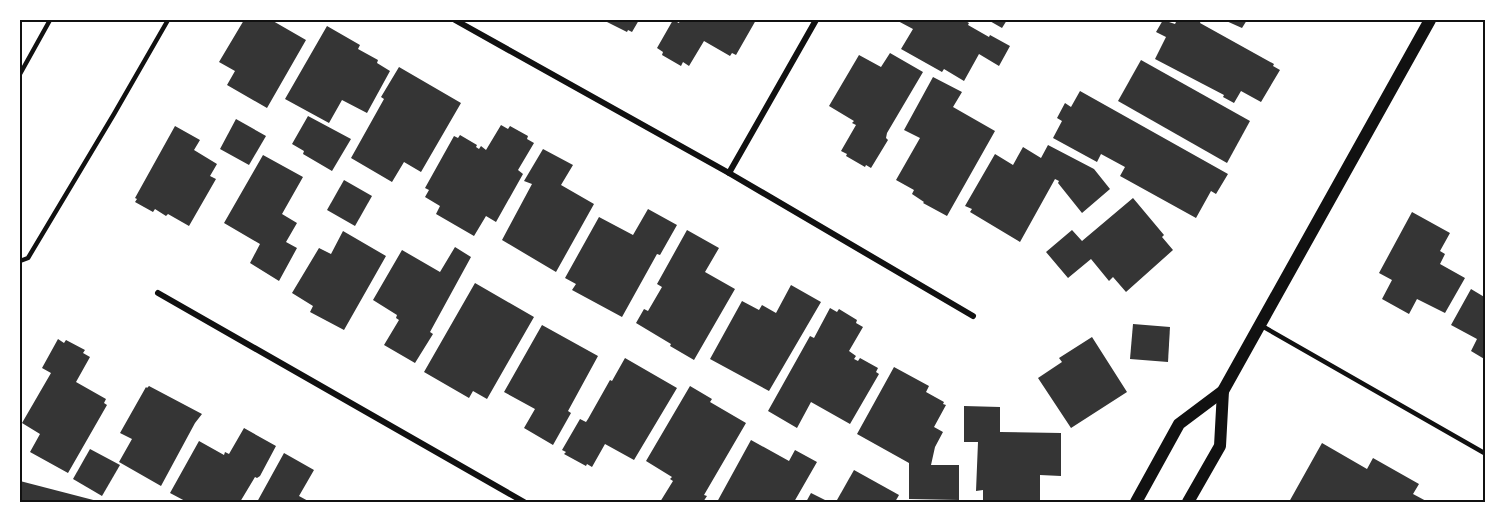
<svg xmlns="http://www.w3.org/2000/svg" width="1505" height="522" viewBox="0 0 1505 522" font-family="'Public Sans',sans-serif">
	<rect width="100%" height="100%" fill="#fff"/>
	<g fill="#353535">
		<polygon points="244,20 274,20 273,21 306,40 267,108 227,85 235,71 219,62"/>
		<polygon points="603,20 639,20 632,32 628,30 627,32"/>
		<polygon points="673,20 679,23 680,20 756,20 736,55 732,53 730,56 704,41 689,66 683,62 681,66 662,55 663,52 657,48"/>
		<polygon points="896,20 964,20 969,23 968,25 989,37 990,35 1010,46 999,66 979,54 964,81 944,69 942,72 901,49 913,29"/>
		<polygon points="988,20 1007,20 1002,28"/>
		<polygon points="1163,20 1175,24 1177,20 1201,20 1200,23 1274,64 1273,66 1280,70 1261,102 1241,91 1234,103 1223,97 1224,95 1155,59 1166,37 1156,32"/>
		<polygon points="1224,20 1247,20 1242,28"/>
		<polygon points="327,26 360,45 358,49 378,60 377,63 390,71 367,113 342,100 329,123 285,99"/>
		<polygon points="890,53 923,72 887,133 886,138 888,140 871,168 866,165 865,167 846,156 847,154 841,151 856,125 852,123 854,121 829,106 859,55 881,67"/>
		<polygon points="1141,60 1250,121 1227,163 1118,101"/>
		<polygon points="399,67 461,103 421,172 404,162 392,182 351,158 384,99 381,97"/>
		<polygon points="933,77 962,92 953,107 995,131 947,216 923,203 924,202 912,194 914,190 896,180 920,138 904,130"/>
		<polygon points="1080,91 1228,174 1216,194 1211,191 1196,218 1120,176 1125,167 1101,154 1097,162 1053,138 1062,121 1057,118 1065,103 1071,107"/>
		<polygon points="308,116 351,139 332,171 303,154 304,151 292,144"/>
		<polygon points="236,119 266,136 249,165 220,149"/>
		<polygon points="501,125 508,129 510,126 528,136 527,139 534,143 518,170 523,174 496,222 486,216 474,236 436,214 440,206 425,197 429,190 425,188 454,136 458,138 460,135 477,145 476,147 479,149 481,146 486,150"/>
		<polygon points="175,126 200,140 194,150 217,164 210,176 216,179 189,226 168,214 166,216 155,209 153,212 135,202 137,199 135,198"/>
		<polygon points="1048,145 1094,169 1110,189 1082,213 1058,183 1059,181 1055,179 1020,242 970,212 972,209 965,206 995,154 1013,165 1023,147 1041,158"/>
		<polygon points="543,149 573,165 561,185 594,204 556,272 502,240 532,184 524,181"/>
		<polygon points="263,155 303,177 282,214 297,223 286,242 297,248 279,281 250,263 260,244 224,223"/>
		<polygon points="344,180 372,196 355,226 327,210"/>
		<polygon points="1133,198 1164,235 1162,237 1173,250 1126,292 1113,277 1109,281 1091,259 1068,278 1046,252 1072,230 1082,241"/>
		<polygon points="648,209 677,225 660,255 657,254 622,317 572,290 576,284 565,278 599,217 633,235"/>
		<polygon points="1412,212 1450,233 1440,251 1445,254 1440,264 1465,278 1445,313 1417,299 1409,314 1382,299 1392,280 1379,273"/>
		<polygon points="687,230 719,248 705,272 735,289 694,360 670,346 671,344 636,323 644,309 648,311 662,287 657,284"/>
		<polygon points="343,231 386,256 344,330 310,312 313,306 292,293 319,248 331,254"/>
		<polygon points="455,247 471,257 430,332 433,334 415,363 384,345 399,320 396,318 397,315 373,300 402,250 440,272"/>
		<polygon points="475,283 534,317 487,399 473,391 469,398 424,372"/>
		<polygon points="791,285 821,302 769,391 710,359 742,301 759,310 762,305 776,313"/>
		<polygon points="1471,289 1486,298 1486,360 1471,351 1477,339 1451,325"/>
		<polygon points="830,308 837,312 839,309 857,320 856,323 863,327 849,351 856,356 854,359 858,361 860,358 878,368 876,372 879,374 850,424 811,402 797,428 768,411 810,336 814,338"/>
		<polygon points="1133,324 1170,327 1168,362 1130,359"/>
		<polygon points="542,325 598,356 568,411 571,413 553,445 524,428 535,409 504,392"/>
		<polygon points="1092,337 1127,392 1071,428 1038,378 1062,362 1059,358"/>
		<polygon points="58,339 64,343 66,340 85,350 83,353 90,357 76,382 106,399 104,403 107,405 68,473 30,452 40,434 22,423 51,373 42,368"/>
		<polygon points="625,358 677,388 634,460 605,444 592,467 587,464 586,466 564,454 566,452 562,450 580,419 586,422 588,419 610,380 612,381"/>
		<polygon points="894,367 929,386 926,392 944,402 943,404 946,405 934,427 943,432 935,447 931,465 959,465 959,500 909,499 909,463 857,434"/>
		<polygon points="149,386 202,414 195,423 161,486 119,462 132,439 120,433 146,387 147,388"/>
		<polygon points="690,386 712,399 710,402 746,423 704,495 707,496 703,502 660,502 673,481 670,479 672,477 646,461"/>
		<polygon points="964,406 1000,407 1000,432 1061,433 1061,476 1040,475 1040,502 983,502 983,490 976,491 978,442 964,442"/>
		<polygon points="244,428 276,446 260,476 257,478 255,477 240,502 187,502 170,493 199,441 224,455 225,452 229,454"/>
		<polygon points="751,440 789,461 795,450 817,462 794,502 717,502"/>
		<polygon points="1322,443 1367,469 1373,458 1419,484 1413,494 1428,502 1289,502"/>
		<polygon points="90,449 120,465 102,496 73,479"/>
		<polygon points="284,453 314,470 299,496 310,502 257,502"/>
		<polygon points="854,470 899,495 895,502 841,502 837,500"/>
		<polygon points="20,481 101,502 20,502"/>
		<polygon points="811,493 829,502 806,502"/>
	</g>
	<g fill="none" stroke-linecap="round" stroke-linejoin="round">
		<g stroke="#111" stroke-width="4.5">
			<polyline points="20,74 50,20"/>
			<polyline points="20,261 28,258 114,114 168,20"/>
			<polyline points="1262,326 1486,454"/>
		</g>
		<g stroke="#111" stroke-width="6">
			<polyline points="455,20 729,173 973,316"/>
			<polyline points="729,173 816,20"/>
			<polyline points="158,293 524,502"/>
		</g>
		<g stroke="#111" stroke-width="12">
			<polyline points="1136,502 1179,424 1223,391 1430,20"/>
			<polyline points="1188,502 1220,446 1223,391"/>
		</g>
	</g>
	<rect width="1505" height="522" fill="none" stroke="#ffffff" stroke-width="42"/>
	<rect x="21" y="21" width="1463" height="480" fill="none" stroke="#111" stroke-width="2"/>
</svg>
